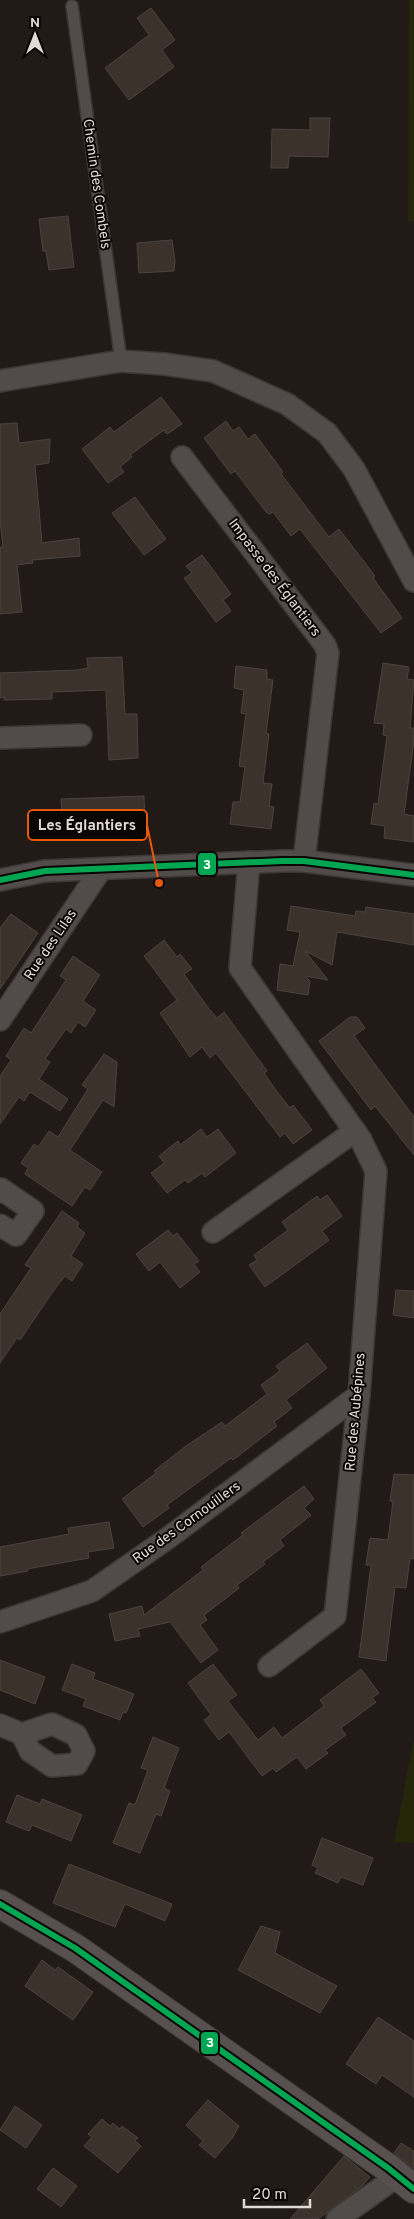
<svg xmlns="http://www.w3.org/2000/svg" width="414" height="2219" viewBox="0 0 414 2219" font-family="Overpass,sans-serif">
	<rect width="100%" height="100%" fill="#211a17"/>
	<g fill="#242709">
		<polygon points="409,0 414,0 414,221 408,222"/>
		<polygon points="414,1739 414,1843 394,1842"/>
	</g>
	<g fill="#3c322c" stroke="#4a4441">
		<polygon points="151,8 175,40 162,50 174,67 129,100 105,68 149,35 137,18"/>
		<polygon points="310,118 330,118 328,157 289,156 288,168 271,168 272,129 310,130"/>
		<polygon points="68,216 74,267 49,270 46,251 43,251 39,219"/>
		<polygon points="172,240 175,261 174,271 139,273 137,243"/>
		<polygon points="161,397 182,424 167,434 164,430 130,455 132,457 120,467 124,472 108,483 82,449 110,427 114,432"/>
		<polygon points="226,421 233,431 239,427 248,439 255,434 283,472 281,474 329,537 339,529 375,576 373,578 402,618 381,633 300,529 291,536 273,512 270,514 266,512 235,471 231,474 204,438"/>
		<polygon points="17,423 19,443 50,439 49,463 35,465 42,543 79,538 80,556 32,560 33,563 17,565 22,612 0,614 0,547 3,547 0,520 0,424"/>
		<polygon points="135,497 166,539 144,555 112,513"/>
		<polygon points="202,555 231,594 223,600 231,611 216,622 184,578 192,573 186,566"/>
		<polygon points="122,657 125,714 137,714 138,758 109,760 106,690 52,692 52,699 4,700 4,697 0,698 0,673 77,670 88,668 87,658"/>
		<polygon points="383,663 409,667 407,679 414,680 410,728 414,728 414,740 404,814 414,816 414,842 384,838 385,826 371,824 374,803 378,804 387,736 383,735 384,724 374,723"/>
		<polygon points="236,666 267,670 267,679 273,680 266,733 269,734 263,783 272,784 269,806 274,807 271,829 230,824 233,802 240,802 245,767 239,766 246,714 241,713 244,690 234,688"/>
		<polygon points="144,796 145,824 107,825 107,829 79,830 78,825 63,826 61,799"/>
		<polygon points="291,906 355,916 356,911 365,912 366,907 414,914 414,945 337,932 332,965 305,951 328,980 305,976 310,981 308,995 277,990 280,964 293,966 300,932 287,930"/>
		<polygon points="11,914 38,933 0,989 0,928"/>
		<polygon points="164,940 177,957 180,954 192,969 184,974 209,1009 217,1018 224,1012 267,1071 264,1073 278,1093 290,1108 293,1105 312,1130 293,1144 285,1133 280,1137 216,1053 210,1058 202,1047 190,1057 160,1013 177,1000 144,956"/>
		<polygon points="73,956 100,975 83,1001 96,1010 85,1027 78,1022 71,1033 66,1029 45,1059 50,1062 39,1079 68,1099 60,1111 30,1092 24,1101 19,1097 0,1124 0,1076 11,1060 6,1056 24,1028 31,1033 66,980 60,976"/>
		<polygon points="350,1017 357,1017 365,1028 354,1036 414,1117 414,1155 375,1106 371,1110 319,1041"/>
		<polygon points="104,1054 117,1062 114,1107 103,1100 70,1150 102,1172 90,1190 85,1187 72,1206 25,1174 28,1168 21,1163 34,1144 38,1147 49,1131 58,1137 88,1089 82,1085"/>
		<polygon points="201,1129 207,1137 218,1129 236,1153 205,1177 202,1173 188,1183 185,1180 167,1193 151,1173 164,1163 159,1156 178,1141 180,1145"/>
		<polygon points="327,1195 342,1216 322,1231 329,1240 265,1287 249,1265 257,1260 254,1255 288,1230 282,1222 317,1196 320,1200"/>
		<polygon points="62,1211 79,1223 77,1227 85,1233 71,1256 83,1264 72,1281 65,1276 54,1290 20,1340 17,1338 0,1363 0,1314 31,1268 25,1265"/>
		<polygon points="168,1230 173,1236 177,1233 199,1261 194,1264 200,1272 180,1288 160,1262 149,1271 136,1254"/>
		<polygon points="396,1290 414,1291 414,1318 393,1315"/>
		<polygon points="307,1343 327,1368 286,1400 292,1408 274,1422 277,1426 233,1460 231,1458 167,1505 169,1508 143,1527 122,1499 156,1473 154,1471 186,1446 222,1422 225,1426 267,1394 261,1385 280,1371 276,1366"/>
		<polygon points="394,1474 414,1475 414,1559 410,1558 406,1588 395,1587 386,1661 359,1657 371,1565 366,1565 370,1538 388,1540 393,1501 390,1501"/>
		<polygon points="304,1486 314,1499 304,1508 311,1515 280,1540 284,1546 263,1562 265,1564 237,1585 239,1588 225,1599 204,1615 207,1620 200,1625 218,1650 201,1663 170,1622 138,1629 140,1636 115,1641 109,1614 142,1606 144,1615 203,1570 201,1567 243,1535 241,1533"/>
		<polygon points="109,1522 114,1548 88,1552 89,1558 27,1569 28,1571 0,1576 0,1547 69,1534 68,1528"/>
		<polygon points="0,1660 45,1677 35,1704 0,1690"/>
		<polygon points="72,1664 95,1673 93,1679 134,1694 126,1713 123,1712 120,1720 83,1706 86,1699 62,1690"/>
		<polygon points="213,1664 237,1695 228,1701 258,1740 274,1727 282,1738 324,1706 320,1700 361,1669 379,1693 372,1698 376,1702 341,1728 346,1735 325,1750 328,1753 306,1769 297,1757 276,1772 273,1768 262,1776 229,1732 219,1740 204,1720 211,1715 188,1683"/>
		<polygon points="153,1737 179,1748 164,1788 170,1791 161,1816 156,1814 140,1853 113,1843 129,1803 135,1805 148,1770 141,1768"/>
		<polygon points="17,1795 40,1804 42,1799 82,1815 71,1841 32,1825 29,1831 6,1822"/>
		<polygon points="322,1838 373,1858 363,1885 341,1877 338,1883 315,1873 318,1868 312,1865"/>
		<polygon points="69,1864 172,1904 165,1921 125,1904 115,1927 53,1903"/>
		<polygon points="261,1926 280,1932 275,1953 337,1986 320,2013 238,1970"/>
		<polygon points="42,1960 55,1970 58,1967 93,1992 73,2020 25,1986"/>
		<polygon points="378,2017 414,2041 414,2097 382,2075 376,2084 346,2064"/>
		<polygon points="208,2100 239,2126 233,2137 215,2158 199,2145 203,2141 186,2125"/>
		<polygon points="15,2106 42,2125 26,2148 0,2130"/>
		<polygon points="102,2119 110,2126 113,2123 120,2129 122,2126 138,2138 135,2141 141,2146 118,2173 84,2146 92,2137 88,2134"/>
		<polygon points="401,2143 414,2151 414,2169 394,2153"/>
		<polygon points="344,2156 370,2177 362,2186 318,2219 290,2219"/>
		<polygon points="53,2168 77,2186 61,2207 37,2189"/>
	</g>
	<g fill="none" stroke-linecap="round" stroke-linejoin="round">
		<g stroke="#3d3736" stroke-width="14">
			<polyline id="lane" points="72,6 121,361"/>
		</g>
		<g stroke="#3d3736" stroke-width="24">
			<g id="street">
				<polyline points="0,381 121,361 164,364 213,371 287,404 327,433 354,469 414,581"/>
				<polyline points="182,457 325,645 328,653 304,861"/>
				<polyline points="0,738 81,735"/>
				<polyline points="249,862 240,968 361,1140 376,1171 359,1395 335,1616 269,1666"/>
				<polyline points="0,880 45,871 282,861 304,861 414,875"/>
				<polyline points="0,1020 101,869"/>
				<polyline points="0,1192 1,1189 33,1211 16,1235 0,1225"/>
				<polyline points="213,1232 355,1131"/>
				<polyline points="0,1622 92,1591 168,1538 359,1395"/>
				<polyline points="0,1725 22,1734 30,1751 52,1766 77,1764 84,1751 76,1735 52,1724 22,1734"/>
				<polyline points="337,2219 398,2176"/>
			</g>
		</g>
		<g stroke="#3d3736" stroke-width="30">
			<polyline id="secondary" points="0,1904 75,1948 388,2168 414,2189"/>
		</g>
		<use href="#lane" stroke="#514b49" stroke-width="11"/>
		<use href="#street" stroke="#514b49" stroke-width="21"/>
		<use href="#secondary" stroke="#58504e" stroke-width="28"/>
		<g stroke="#0a0604" stroke-width="10">
			<g id="bus-1">
				<polyline points="0,880 45,871 282,861 304,861 414,875"/>
				<polyline points="0,1904 75,1948 388,2168 414,2189"/>
			</g>
		</g>
		<use href="#bus-1" stroke="#00a651" stroke-width="6"/>
	</g>
	<g text-anchor="middle" dominant-baseline="central" stroke-width="4" stroke-linejoin="round" paint-order="stroke">
		<g font-size="14" fill="#e1d9d5" stroke="#0a0604">
			<text transform="translate(96 184) rotate(82)">Chemin des Combels</text>
			<text transform="translate(274 578) rotate(53)">Impasse des Églantiers</text>
			<text transform="translate(51 945) rotate(-56)">Rue des Lilas</text>
			<text transform="translate(356 1412) rotate(-85)">Rue des Aubépines</text>
			<text transform="translate(187 1523) rotate(-36)">Rue des Cornouillers</text>
		</g>
	</g>
	<path fill="none" stroke="#e8590c" stroke-width="2" d="M159 883L147 825"/>
	<circle fill="#e8590c" stroke="#0a0604" stroke-width="2" cx="159" cy="883" r="5"/>
	<rect fill="#0a0604" stroke="#e8590c" stroke-width="2" x="28" y="810" width="119" height="30" rx="5"/>
	<g font-size="15" text-anchor="middle" font-weight="bold" fill="#e1d9d5">
		<text x="87" y="830">Les Églantiers</text>
	</g>
	<g stroke="#0a0604" stroke-width="2">
		<rect x="197" y="852" width="20" height="24" rx="5" fill="#00a651"/>
		<rect x="200" y="2031" width="19" height="24" rx="5" fill="#00a651"/>
	</g>
	<g font-size="14" text-anchor="middle" font-weight="bold" fill="#fff">
		<text x="207" y="869">3</text>
		<text x="210" y="2047">3</text>
	</g>
	<g transform="translate(35 35)" stroke="#0a0604" stroke-width="4" paint-order="stroke">
	<path d="M0-4L9 19L0 12L-9 19Z" fill="#e1d9d5"/>
	<text y="-8" font-size="14" font-weight="bold" text-anchor="middle" fill="#e1d9d5">N</text>
	</g>
	<path d="M244 2199v8h66v-8" fill="none" stroke="#e1d9d5" stroke-width="2.5"/>
	<text x="252" y="2199" font-size="15" fill="#e1d9d5" stroke="#0a0604" stroke-width="4" paint-order="stroke">20 m</text>
</svg>
